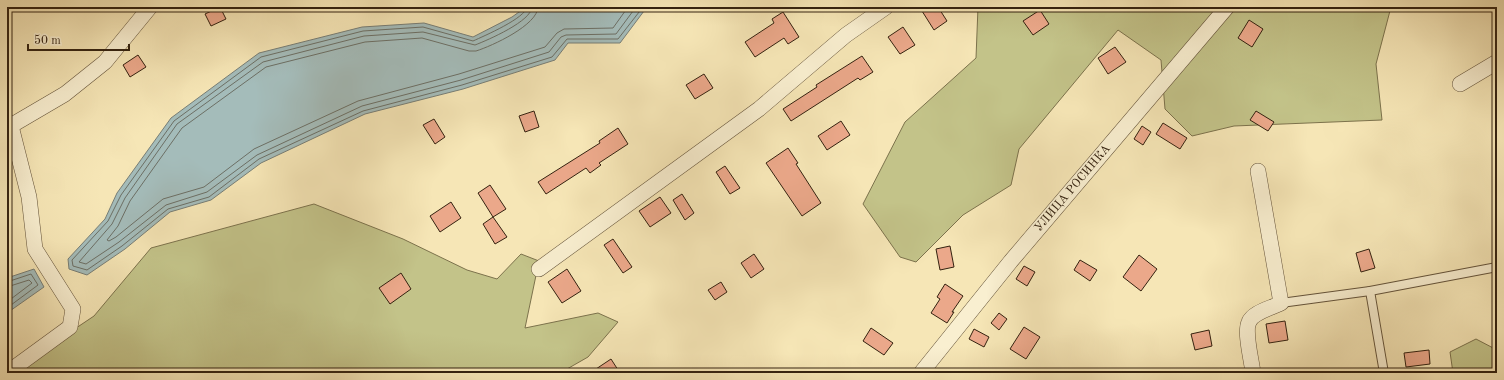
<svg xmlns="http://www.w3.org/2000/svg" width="1504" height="380" viewBox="0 0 1504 380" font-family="'Old Standard TT',serif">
	<rect width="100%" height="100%" fill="#f6e6b6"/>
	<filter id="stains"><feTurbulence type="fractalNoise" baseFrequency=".005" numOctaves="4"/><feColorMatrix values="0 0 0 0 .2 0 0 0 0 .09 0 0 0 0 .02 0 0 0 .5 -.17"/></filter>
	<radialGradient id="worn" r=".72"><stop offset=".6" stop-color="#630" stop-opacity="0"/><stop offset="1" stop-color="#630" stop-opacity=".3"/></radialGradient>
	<g fill="#c3c389" stroke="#7c724c">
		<polygon points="978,7 1391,7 1376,64 1382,120 1234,126 1192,136 1165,109 1161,60 1118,30 1019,149 1011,185 963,215 916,262 900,257 863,204 905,122 976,58"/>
		<polygon points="314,204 403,239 467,270 497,279 521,254 539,261 525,328 598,313 618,322 588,357 560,373 9,373 94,316 151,248"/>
		<polygon points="1476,339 1497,350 1497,373 1453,373 1450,352"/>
	</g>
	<g fill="#a4bcba" stroke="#777e76">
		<polygon points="526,7 651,7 644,11 620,43 568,43 555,60 463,89 365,114 261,163 211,200 170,212 125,249 87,275 69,269 68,259 105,219 117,193 171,118 259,53 362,27 424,23 473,37 512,17"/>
		<polygon points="34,269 44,287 7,313 7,278"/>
	</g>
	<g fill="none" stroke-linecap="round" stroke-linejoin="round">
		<g stroke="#6c6f65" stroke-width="1">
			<path d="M527 7C526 18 484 36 473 41L423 27 363 31 261 57 174 121 121 195 108 221 72 260 73 266 87 270 122 246 168 209 209 197 259 159 363 111 462 85 552 57 567 39H618L643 7"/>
			<path d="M532 7C532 21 488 40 475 45L423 32 364 36 263 62 177 124 125 198 112 224 79 262 86 264 119 242 166 205 207 192 257 155 362 106 461 80 549 52 561 37 566 35 616 34 636 7"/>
			<path d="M538 7C538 25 492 46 476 51H469L422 38 365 42 266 67 182 128 130 201 118 226 107 240 109 241 116 237 163 199 204 187 254 149 358 101 459 74 545 47 557 33 564 29 613 28 628 7"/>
			<polyline points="7,282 31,274 38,285 7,308"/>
			<polyline points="7,287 29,280 32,283 7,302"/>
		</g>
	</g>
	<g fill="#eba88a" stroke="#342210">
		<polygon points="220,7 226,19 211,26 205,14"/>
		<polygon points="928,7 938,7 947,21 934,30 922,11"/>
		<polygon points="1040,10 1049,24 1033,35 1023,21"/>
		<polygon points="783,12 799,37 788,44 784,38 755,57 745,42 774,23 772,19"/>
		<polygon points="1249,20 1263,29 1252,47 1238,38"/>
		<polygon points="903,27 915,45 900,54 888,37"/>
		<polygon points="1115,47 1126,62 1108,74 1098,58"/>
		<polygon points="138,55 146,67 130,77 123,65"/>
		<polygon points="862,56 873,72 860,80 858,78 791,121 783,109 817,87 816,85"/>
		<polygon points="704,74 713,88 695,99 686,85"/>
		<polygon points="534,111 539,127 525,132 519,116"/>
		<polygon points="1256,111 1274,122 1268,131 1250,120"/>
		<polygon points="434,119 445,137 435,144 423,125"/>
		<polygon points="841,121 850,135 827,150 818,136"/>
		<polygon points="1163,123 1187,138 1180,149 1156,134"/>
		<polygon points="1142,126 1151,132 1143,145 1134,139"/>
		<polygon points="618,128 628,144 599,163 601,165 590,173 586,168 546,194 538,182 600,143 599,141"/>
		<polygon points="788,148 798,163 796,164 821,203 802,216 766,163"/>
		<polygon points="725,166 740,188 730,194 716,172"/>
		<polygon points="490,185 506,209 493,217 478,193"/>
		<polygon points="682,194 694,213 685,220 673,200"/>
		<polygon points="660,197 671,213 650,227 639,211"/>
		<polygon points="451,202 461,218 440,232 430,216"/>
		<polygon points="493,217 507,237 495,244 483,224"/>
		<polygon points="613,239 632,267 623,273 604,245"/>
		<polygon points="950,246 954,267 940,270 936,249"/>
		<polygon points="1369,249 1375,268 1361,272 1356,253"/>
		<polygon points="754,254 764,269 751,278 741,263"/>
		<polygon points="1139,255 1157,269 1141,291 1123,277"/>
		<polygon points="1080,260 1097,270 1090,281 1074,270"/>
		<polygon points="1024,266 1035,272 1027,286 1016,279"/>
		<polygon points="567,269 581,291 562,303 548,282"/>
		<polygon points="401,273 411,289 390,304 379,288"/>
		<polygon points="721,282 727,292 715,300 708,290"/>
		<polygon points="945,284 963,296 952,312 954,312 947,323 931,313 940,299 937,297"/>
		<polygon points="999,313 1007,319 999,330 991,323"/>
		<polygon points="1285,321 1288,340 1269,343 1266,324"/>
		<polygon points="1024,327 1040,337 1026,359 1010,349"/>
		<polygon points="871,328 893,343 884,355 863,341"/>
		<polygon points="974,329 989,337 984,347 969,339"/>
		<polygon points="1209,330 1212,346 1195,350 1191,334"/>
		<polygon points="1429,350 1430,364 1406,367 1404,353"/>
		<polygon points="611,359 620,373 590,373"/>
	</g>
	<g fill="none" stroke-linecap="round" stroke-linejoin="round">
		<g stroke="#64533a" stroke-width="10">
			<g id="lane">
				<polyline points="1370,291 1384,373"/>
				<polyline points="1281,303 1370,291 1497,267"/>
			</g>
		</g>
		<g stroke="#64533a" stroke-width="16">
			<g id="street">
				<polyline points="1460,84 1497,62"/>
				<polyline points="7,128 65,94 105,62 150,7"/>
				<polyline points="539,269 759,109 846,35 886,7"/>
				<polyline points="7,373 70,327 73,309 35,249 29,197 11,126"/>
				<path id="s1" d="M921 373 1011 261 1227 7"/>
				<path d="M1253 373C1252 362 1244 332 1249 322 1253 312 1272 308 1281 303L1258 171"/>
			</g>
		</g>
		<use href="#lane" stroke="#f9efd0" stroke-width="8"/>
		<use href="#street" stroke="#f9efd0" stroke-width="15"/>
	</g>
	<g text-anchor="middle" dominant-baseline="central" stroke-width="3" stroke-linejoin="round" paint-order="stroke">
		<g font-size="12" fill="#342210" stroke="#f9efd0">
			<text stroke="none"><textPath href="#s1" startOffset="239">УЛИЦА РОСИНКА</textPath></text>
		</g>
	</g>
	<rect width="1504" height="380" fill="none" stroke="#f6e6b6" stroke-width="24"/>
	<rect x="8" y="8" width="1488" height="364" fill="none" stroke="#342210" stroke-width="2"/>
	<rect x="12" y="12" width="1480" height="356" fill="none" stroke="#342210"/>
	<path d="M28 44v6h101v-6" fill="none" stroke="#342210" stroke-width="2"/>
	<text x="34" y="44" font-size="12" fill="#342210" stroke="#f9efd0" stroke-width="3" paint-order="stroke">50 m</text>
	<rect width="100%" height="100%" filter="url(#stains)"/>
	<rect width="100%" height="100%" fill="url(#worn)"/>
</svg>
